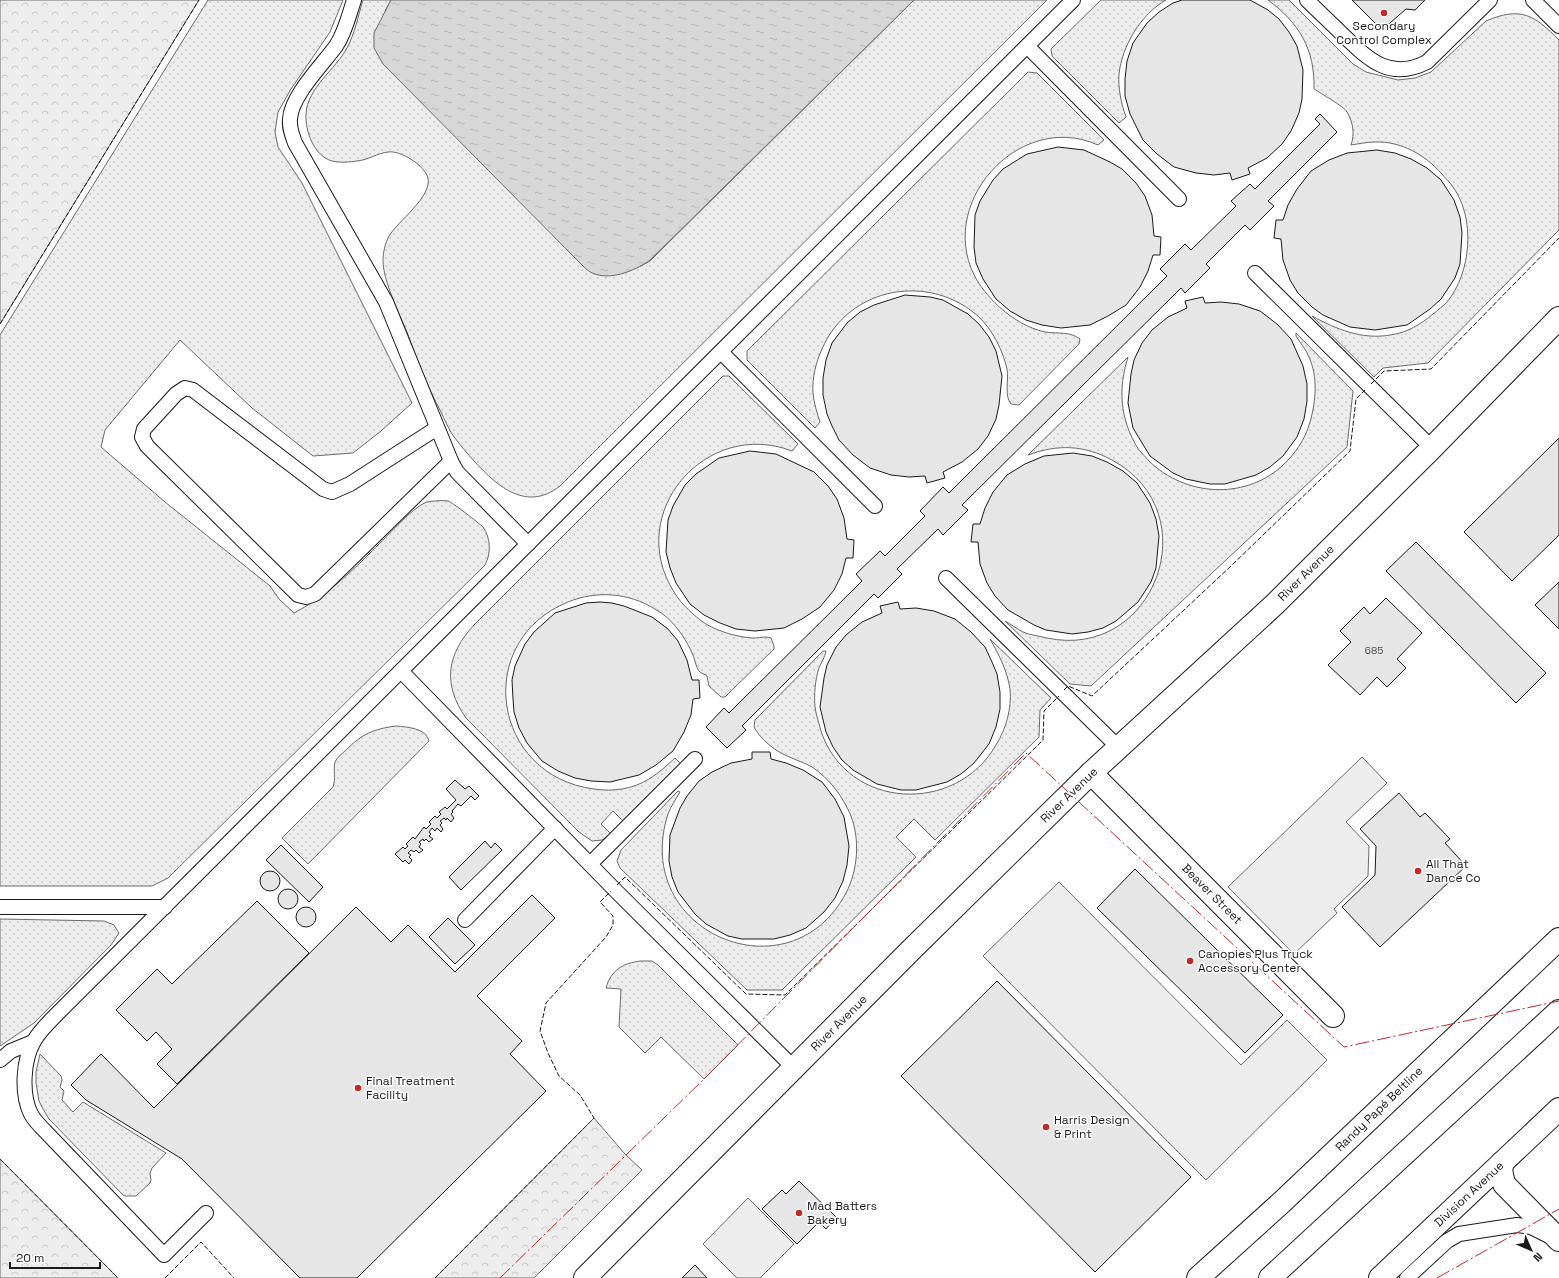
<svg xmlns="http://www.w3.org/2000/svg" width="1559" height="1278" viewBox="0 0 1559 1278" font-family="'Space Grotesk',sans-serif">
	<defs>
		<pattern id="grass-dots" width="8" height="8" patternUnits="userSpaceOnUse"><rect width="8" height="8" fill="#ededed"/><path d="M2 2h.1M6 6h.1" fill="none" stroke="#cbcbcb" stroke-width="1.8" stroke-linecap="round"/></pattern>
		<pattern id="park-crowns" width="20" height="18" patternUnits="userSpaceOnUse"><rect width="20" height="18" fill="#ededed"/><path d="M2 6a3 3 0 1 1 6 0M12 15a3 3 0 1 1 6 0" fill="none" stroke="#cbcbcb"/></pattern>
		<pattern id="water-ripples" width="26" height="14" patternUnits="userSpaceOnUse"><rect width="26" height="14" fill="#d7d7d7"/><path d="M2 4q2-2 4 0t4 0M15 11q2-2 4 0t4 0" fill="none" stroke="#b8b8b8"/></pattern>
	</defs>
	<rect width="100%" height="100%" fill="#fff"/>
	<g fill="url(#grass-dots)" stroke="#6a6a6a">
		<path d="M208 0H343L330 32 291 89 278 112 275 132 278 147 302 183 412 403 381 431 353 453 313 456 252 408 180 340 105 430 101 447 165 502 270 586 279 599 294 613C323 598 347 576 370 553 383 541 412 507 427 502 432 501 444 500 448 501 452 502 480 524 483 527 491 538 491 554 485 565L168 878 152 886H0V335Z"/>
		<path d="M363 0H391L385 11 591 272C613 278 631 272 650 261L914 0H1047L560 486C527 512 498 487 475 462 467 453 459 444 452 434 448 427 444 419 441 412 427 386 417 359 407 332 399 313 383 280 383 261 383 253 385 243 389 236 398 221 432 197 428 178 425 166 401 150 388 152 378 153 368 160 357 161 350 162 340 163 332 161 314 156 305 131 306 114 307 88 336 69 347 48 355 33 358 16 363 0Z"/>
		<path d="M1101 0H1166C1141 14 1122 46 1119 74 1118 88 1121 103 1126 117L1119 123 1052 56 1051 49Z"/>
		<path d="M1268 0H1289L1353 64 1366 72 1398 80 1415 78 1431 72 1486 21C1521 6 1534 15 1559 40V230L1428 363 1383 368 1374 377 1312 316C1336 329 1362 340 1390 335 1407 333 1421 324 1433 314 1438 310 1443 306 1447 302 1471 273 1476 219 1453 187 1450 182 1445 178 1441 173 1425 155 1401 141 1375 142 1367 142 1358 144 1351 145 1355 134 1353 122 1347 112 1345 107 1320 93 1314 89 1315 49 1299 23 1268 0Z"/>
		<path d="M1028 72 1037 73 1104 140 1098 145C1018 109 932 207 978 282 993 305 1018 326 1045 332 1057 334 1070 331 1080 339L1079 344 1019 405 1011 404C1004 396 1009 380 1007 369 1003 351 993 331 980 318 931 272 849 286 822 349 816 362 812 378 813 393 814 403 817 413 820 422L815 428 747 360V351Z"/>
		<path d="M1296 333 1353 391 1347 447 1091 686 1070 684 1005 621C1011 624 1017 629 1023 632 1030 635 1039 636 1047 638 1154 661 1210 513 1112 460 1084 445 1058 444 1028 455L1128 357C1118 389 1120 418 1137 447 1140 452 1145 456 1149 461 1185 496 1243 500 1281 467 1295 454 1305 440 1310 422 1316 401 1318 377 1309 357 1306 349 1300 343 1296 336Z"/>
		<path d="M723 376H729L798 444 792 451C706 418 624 513 674 592 682 605 694 616 706 624 720 632 737 637 753 638 759 638 765 636 771 638L774 646V649L729 693 725 697H721L709 686 707 676C705 674 702 674 700 672 696 669 695 659 693 655 685 637 673 619 655 609 629 593 597 590 568 602 472 641 492 776 594 789 613 792 633 789 649 779 659 773 667 765 675 758L681 764 623 821 613 811 601 824 611 834 602 840 592 841 579 832 466 718C442 684 447 654 474 625Z"/>
		<path d="M990 639 1051 698 1040 710 1039 737 935 840 914 819 896 837 916 857 782 990H747L620 868 617 861 621 850 678 791 680 792C676 799 671 806 668 814 630 933 790 999 846 893 858 870 860 840 851 816 843 797 830 779 812 767 805 763 796 760 787 756 774 750 761 740 754 727L755 720 823 651H826C825 657 821 663 819 668 815 680 814 695 815 707 816 715 819 723 821 731 847 810 956 815 996 745 1006 729 1012 708 1010 689 1007 670 999 655 990 639Z"/>
		<path d="M396 726C407 727 426 728 429 741L308 864 282 838 333 787C336 779 333 770 335 762 337 757 342 754 346 750 362 734 373 729 396 726Z"/>
		<polygon points="0,919 104,921 114,925 119,933 111,945 34,1023 0,1046"/>
		<path d="M641 961H652L658 965 738 1045 704 1079 661 1037 645 1053 619 1027 621 989 606 988C611 970 623 963 641 961Z"/>
		<polygon points="40,1054 61,1076 62,1080 60,1087 64,1091 62,1100 73,1112 83,1102 166,1153 152,1168 150,1173 151,1180 150,1183 136,1196 125,1196 123,1195 49,1119 43,1109 39,1101 36,1083 36,1072"/>
	</g>
	<g fill="url(#park-crowns)" stroke="#6a6a6a">
		<polygon points="0,0 199,0 0,324"/>
		<polygon points="594,1118 625,1154 642,1170 534,1278 435,1278"/>
		<polygon points="0,1159 118,1278 0,1278"/>
	</g>
	<g fill="#ededed" stroke="#6a6a6a">
		<polygon points="1362,757 1387,783 1346,822 1369,846 1368,876 1334,909 1337,913 1294,954 1228,887"/>
		<polygon points="1059,882 1241,1065 1287,1020 1327,1060 1206,1180 983,956"/>
		<polygon points="748,1198 794,1244 760,1278 737,1278 703,1244"/>
	</g>
	<path fill="url(#water-ripples)" stroke="#6a6a6a" d="M391 0H914L649 261C633 271 611 281 592 273 588 271 585 268 582 265L383 64 374 48V33Z"/>
	<g fill="#e6e6e6" stroke="#1a1a1a">
		<polygon points="1182,0 1250,0 1268,10 1279,19 1289,32 1297,46 1303,70 1302,99 1299,113 1291,131 1282,144 1267,158 1248,168 1250,174 1232,180 1230,173 1214,175 1196,173 1174,167 1157,154 1143,140 1130,114 1125,96 1125,79 1127,61 1133,43 1147,23 1159,12 1173,3"/>
		<polygon points="1352,0 1425,0 1415,10 1406,9 1382,30"/>
		<polygon points="1320,114 1337,132 1268,201 1274,206 1250,230 1245,225 1206,264 1210,268 1185,293 1181,288 962,505 968,510 943,535 938,529 897,569 902,574 878,598 874,594 742,726 746,730 727,748 706,727 724,708 729,713 862,581 856,574 880,551 885,556 925,516 920,511 943,487 949,493 1167,276 1160,269 1185,244 1191,250 1236,206 1231,201 1250,184 1255,189 1320,124 1315,119"/>
		<polygon points="1058,147 1084,150 1110,162 1122,169 1136,183 1145,196 1152,215 1154,236 1161,237 1160,255 1153,255 1148,271 1140,287 1126,305 1108,316 1090,325 1061,328 1042,325 1026,320 1010,311 996,299 983,279 976,263 974,247 975,215 980,201 993,180 1003,169 1027,154"/>
		<polygon points="1377,150 1395,153 1411,159 1427,168 1441,180 1454,200 1460,217 1462,233 1460,264 1455,278 1441,299 1430,309 1407,325 1375,330 1350,327 1323,315 1312,307 1298,293 1290,280 1283,260 1281,239 1274,238 1276,220 1283,220 1288,205 1297,189 1311,171 1329,160 1347,153"/>
		<polygon points="905,295 930,297 943,300 968,314 979,324 989,337 996,351 1002,376 999,405 996,419 988,436 978,449 962,462 943,472 945,478 927,483 925,476 909,477 891,475 870,468 853,455 839,440 832,426 827,414 823,395 823,378 826,360 832,343 847,323 860,312 874,305"/>
		<polygon points="1203,297 1205,303 1221,302 1239,304 1260,311 1277,324 1291,339 1303,366 1307,384 1307,401 1304,419 1297,437 1283,456 1270,467 1256,475 1225,484 1210,484 1186,479 1173,473 1150,456 1133,428 1128,403 1131,374 1134,360 1142,343 1152,330 1168,317 1187,308 1185,301"/>
		<polygon points="1559,438 1559,535 1512,581 1464,532"/>
		<polygon points="750,451 776,454 814,472 828,486 837,499 844,518 847,539 854,540 853,558 846,558 842,574 834,590 820,607 802,619 784,628 755,631 736,629 720,623 704,615 690,604 676,583 670,568 666,552 668,520 673,506 685,485 696,474 719,458"/>
		<polygon points="1073,453 1092,456 1107,462 1123,471 1137,483 1150,503 1156,519 1159,536 1156,568 1151,582 1138,602 1116,621 1103,628 1088,632 1072,634 1046,630 1034,625 1008,610 995,596 987,583 980,564 978,542 971,542 973,524 980,524 985,508 993,492 1007,475 1025,464 1044,456"/>
		<polygon points="1416,542 1546,673 1516,703 1386,571"/>
		<polygon points="1559,582 1559,629 1535,605"/>
		<polygon points="1386,598 1422,633 1397,659 1406,668 1387,687 1377,677 1360,695 1328,665 1351,642 1340,631 1364,607 1370,614"/>
		<polygon points="600,602 612,603 624,606 652,617 668,629 678,641 687,660 692,680 699,680 700,698 693,699 691,715 684,732 673,751 656,765 639,775 610,782 591,781 575,778 558,771 542,761 527,743 519,728 514,712 513,699 512,680 515,666 525,644 534,632 555,613 586,603"/>
		<polygon points="898,602 900,609 916,608 934,611 955,619 971,632 985,647 992,662 997,674 1000,692 1000,709 996,727 989,744 974,763 961,774 947,782 916,790 901,790 877,784 853,770 842,760 833,747 826,732 820,707 824,678 827,665 836,647 846,635 862,622 882,613 880,606"/>
		<polygon points="752,752 770,752 771,759 786,763 803,770 822,782 835,799 844,817 849,846 847,865 843,881 835,898 824,912 806,928 790,935 774,939 742,939 728,936 706,924 695,914 678,892 672,877 669,861 670,835 680,808 687,796 699,781 712,772 731,763 752,759"/>
		<polygon points="455,780 465,789 469,786 479,796 475,800 471,796 461,806 458,804 452,811 453,812 451,814 454,818 451,822 447,818 446,820 444,818 440,821 442,823 440,825 443,829 441,832 437,828 435,831 432,828 429,832 431,834 429,836 433,839 429,842 426,839 424,841 423,839 419,842 421,844 419,847 423,850 419,853 416,850 414,852 411,850 408,853 411,855 409,857 412,860 409,864 405,860 403,862 395,854 403,847 405,849 408,846 406,844 413,837 415,839 424,827 426,829 431,824 429,822 435,816 437,818 441,814 439,812 445,807 447,809 456,800 446,789"/>
		<polygon points="1399,793 1420,817 1425,813 1450,839 1445,843 1466,866 1380,947 1342,907 1375,875 1376,846 1360,829"/>
		<polygon points="485,841 491,848 495,843 502,850 461,890 449,877"/>
		<polygon points="281,845 323,887 309,902 266,860"/>
		<polygon points="1135,869 1283,1015 1245,1053 1097,908"/>
		<circle cx="270" cy="881" r="10"/>
		<circle cx="288" cy="899" r="10"/>
		<polygon points="532,895 555,918 477,996 522,1041 510,1054 546,1091 357,1278 300,1278 182,1159 86,1100 71,1085 101,1054 154,1108 356,907 391,942 408,925 455,972"/>
		<polygon points="257,901 309,953 177,1084 157,1064 172,1049 156,1032 147,1041 116,1010 157,969 172,984"/>
		<circle cx="306" cy="917" r="10"/>
		<polygon points="448,918 475,945 455,964 429,937"/>
		<polygon points="997,981 1191,1177 1095,1272 901,1076"/>
		<polygon points="799,1181 836,1217 826,1229 819,1222 797,1244 762,1209 782,1190 786,1194"/>
		<polygon points="695,1265 707,1278 682,1278"/>
	</g>
	<g fill="none" stroke-linecap="round" stroke-linejoin="round">
		<g stroke="#1a1a1a" stroke-width="16">
			<g id="lane">
				<path d="M354 0C349 15 345 33 336 46 323 64 291 96 290 119 289 128 292 134 295 143L386 302 451 461 457 472 528 544"/>
				<path d="M1307 0C1319 12 1331 23 1343 35 1369 60 1390 81 1427 62L1490 0"/>
				<polyline points="1533,0 1559,26"/>
				<polyline points="1027,46 1179,199"/>
				<polyline points="1255,273 1432,448"/>
				<polyline points="721,352 875,506"/>
				<polyline points="437,428 350,484 332,492 323,489 193,390 185,388 176,394 144,429 142,437 147,446 298,595 306,597 315,594 451,461"/>
				<polyline points="946,578 1118,747"/>
				<polyline points="401,671 616,891 794,1068"/>
				<polyline points="590,864 695,759"/>
				<polyline points="0,907 165,907"/>
				<polyline points="465,920 555,828"/>
				<polyline points="0,1060 11,1051 33,1042"/>
				<path d="M206 1213 164 1255 45 1131C40 1126 34 1120 31 1114 21 1094 23 1060 34 1041 39 1032 47 1024 54 1017L1073 0"/>
				<polyline points="1407,1278 1447,1241 1459,1234 1517,1225 1531,1227 1547,1235"/>
			</g>
		</g>
		<g stroke="#1a1a1a" stroke-width="24">
			<polyline id="street" points="1091,773 1333,1016"/>
		</g>
		<g stroke="#1a1a1a" stroke-width="24">
			<g id="secondary">
				<polyline points="1503,1162 1501,1170 1504,1184 1559,1240"/>
				<polyline points="585,1278 911,950 1091,773 1275,604 1432,448 1559,318"/>
				<polyline points="1380,1278 1559,1109"/>
			</g>
		</g>
		<g stroke="#1a1a1a" stroke-width="24">
			<g id="highway">
				<polyline points="1198,1278 1282,1202 1559,939"/>
				<polyline points="1270,1278 1559,1011"/>
			</g>
		</g>
		<use href="#lane" stroke="#fff" stroke-width="14"/>
		<use href="#street" stroke="#fff" stroke-width="22"/>
		<use href="#secondary" stroke="#fff" stroke-width="22"/>
		<use href="#highway" stroke="#fff" stroke-width="22"/>
		<g stroke="#1a1a1a" stroke-width="1" stroke-dasharray="5 2" stroke-linecap="butt">
			<polyline points="0,324 199,0"/>
			<polyline points="1371,384 1384,371 1431,369 1559,238"/>
			<polyline points="1064,690 1068,686 1092,696 1231,566 1350,451 1356,399 1365,390"/>
			<polyline points="617,885 625,877 746,994 785,995 1043,740 1044,711 1059,696"/>
			<polyline points="0,1159 118,1278"/>
			<polyline points="165,1278 201,1242 234,1278"/>
			<polyline points="435,1278 594,1118 580,1095 559,1076 548,1053 540,1031 546,1003 606,937 613,925 613,916 600,902 611,891"/>
		</g>
		<g stroke="#c62828" stroke-width="1" stroke-dasharray="14 3 2 3" stroke-linecap="butt">
			<polyline points="500,1278 705,1078 1026,753 1344,1047 1559,1001"/>
			<polyline points="1437,1278 1559,1209"/>
		</g>
	</g>
	<g fill="#c62828" stroke="#fff" stroke-width="1.5">
		<circle cx="1384" cy="13" r="4"/>
		<circle cx="1418" cy="871" r="4"/>
		<circle cx="1190" cy="961" r="4"/>
		<circle cx="358" cy="1088" r="4"/>
		<circle cx="1046" cy="1127" r="4"/>
		<circle cx="799" cy="1213" r="4"/>
	</g>
	<g text-anchor="middle" dominant-baseline="central" stroke-width="3" stroke-linejoin="round" paint-order="stroke">
		<g font-size="10" fill="#4d4d4d">
			<text x="1374" y="650">685</text>
		</g>
		<g font-size="12" fill="#1a1a1a" stroke="#fff" text-anchor="start">
			<text x="1384" y="26" text-anchor="middle">Secondary<tspan x="1384" dy="14">Control Complex</tspan></text>
			<text x="1426" y="864">All That<tspan x="1426" dy="14">Dance Co</tspan></text>
			<text x="1198" y="954">Canopies Plus Truck<tspan x="1198" dy="14">Accessory Center</tspan></text>
			<text x="366" y="1081">Final Treatment<tspan x="366" dy="14">Facility</tspan></text>
			<text x="1054" y="1120">Harris Design<tspan x="1054" dy="14">&amp; Print</tspan></text>
			<text x="807" y="1206">Mad Batters<tspan x="807" dy="14">Bakery</tspan></text>
		</g>
		<g font-size="12" fill="#1a1a1a" stroke="#fff">
			<text transform="translate(1306 573) rotate(-45)">River Avenue</text>
			<text transform="translate(1069 795) rotate(-44)">River Avenue</text>
			<text transform="translate(1212 894) rotate(45)">Beaver Street</text>
			<text transform="translate(839 1023) rotate(-45)">River Avenue</text>
			<text transform="translate(1379 1109) rotate(-44)">Randy Papé Beltline</text>
			<text transform="translate(1469 1194) rotate(-43)">Division Avenue</text>
		</g>
	</g>
	<g transform="translate(1531 1250) rotate(135)" stroke="#ffffff" stroke-width="3" paint-order="stroke">
	<path d="M0-3L7 15L0 10L-7 15Z" fill="#1a1a1a"/>
	<text y="-6" font-size="11" font-weight="bold" text-anchor="middle" fill="#1a1a1a">N</text>
	</g>
	<path d="M10 1262v6h90v-6" fill="none" stroke="#1a1a1a" stroke-width="2"/>
	<text x="16" y="1262" font-size="12" fill="#1a1a1a" stroke="#ffffff" stroke-width="3" paint-order="stroke">20 m</text>
</svg>
